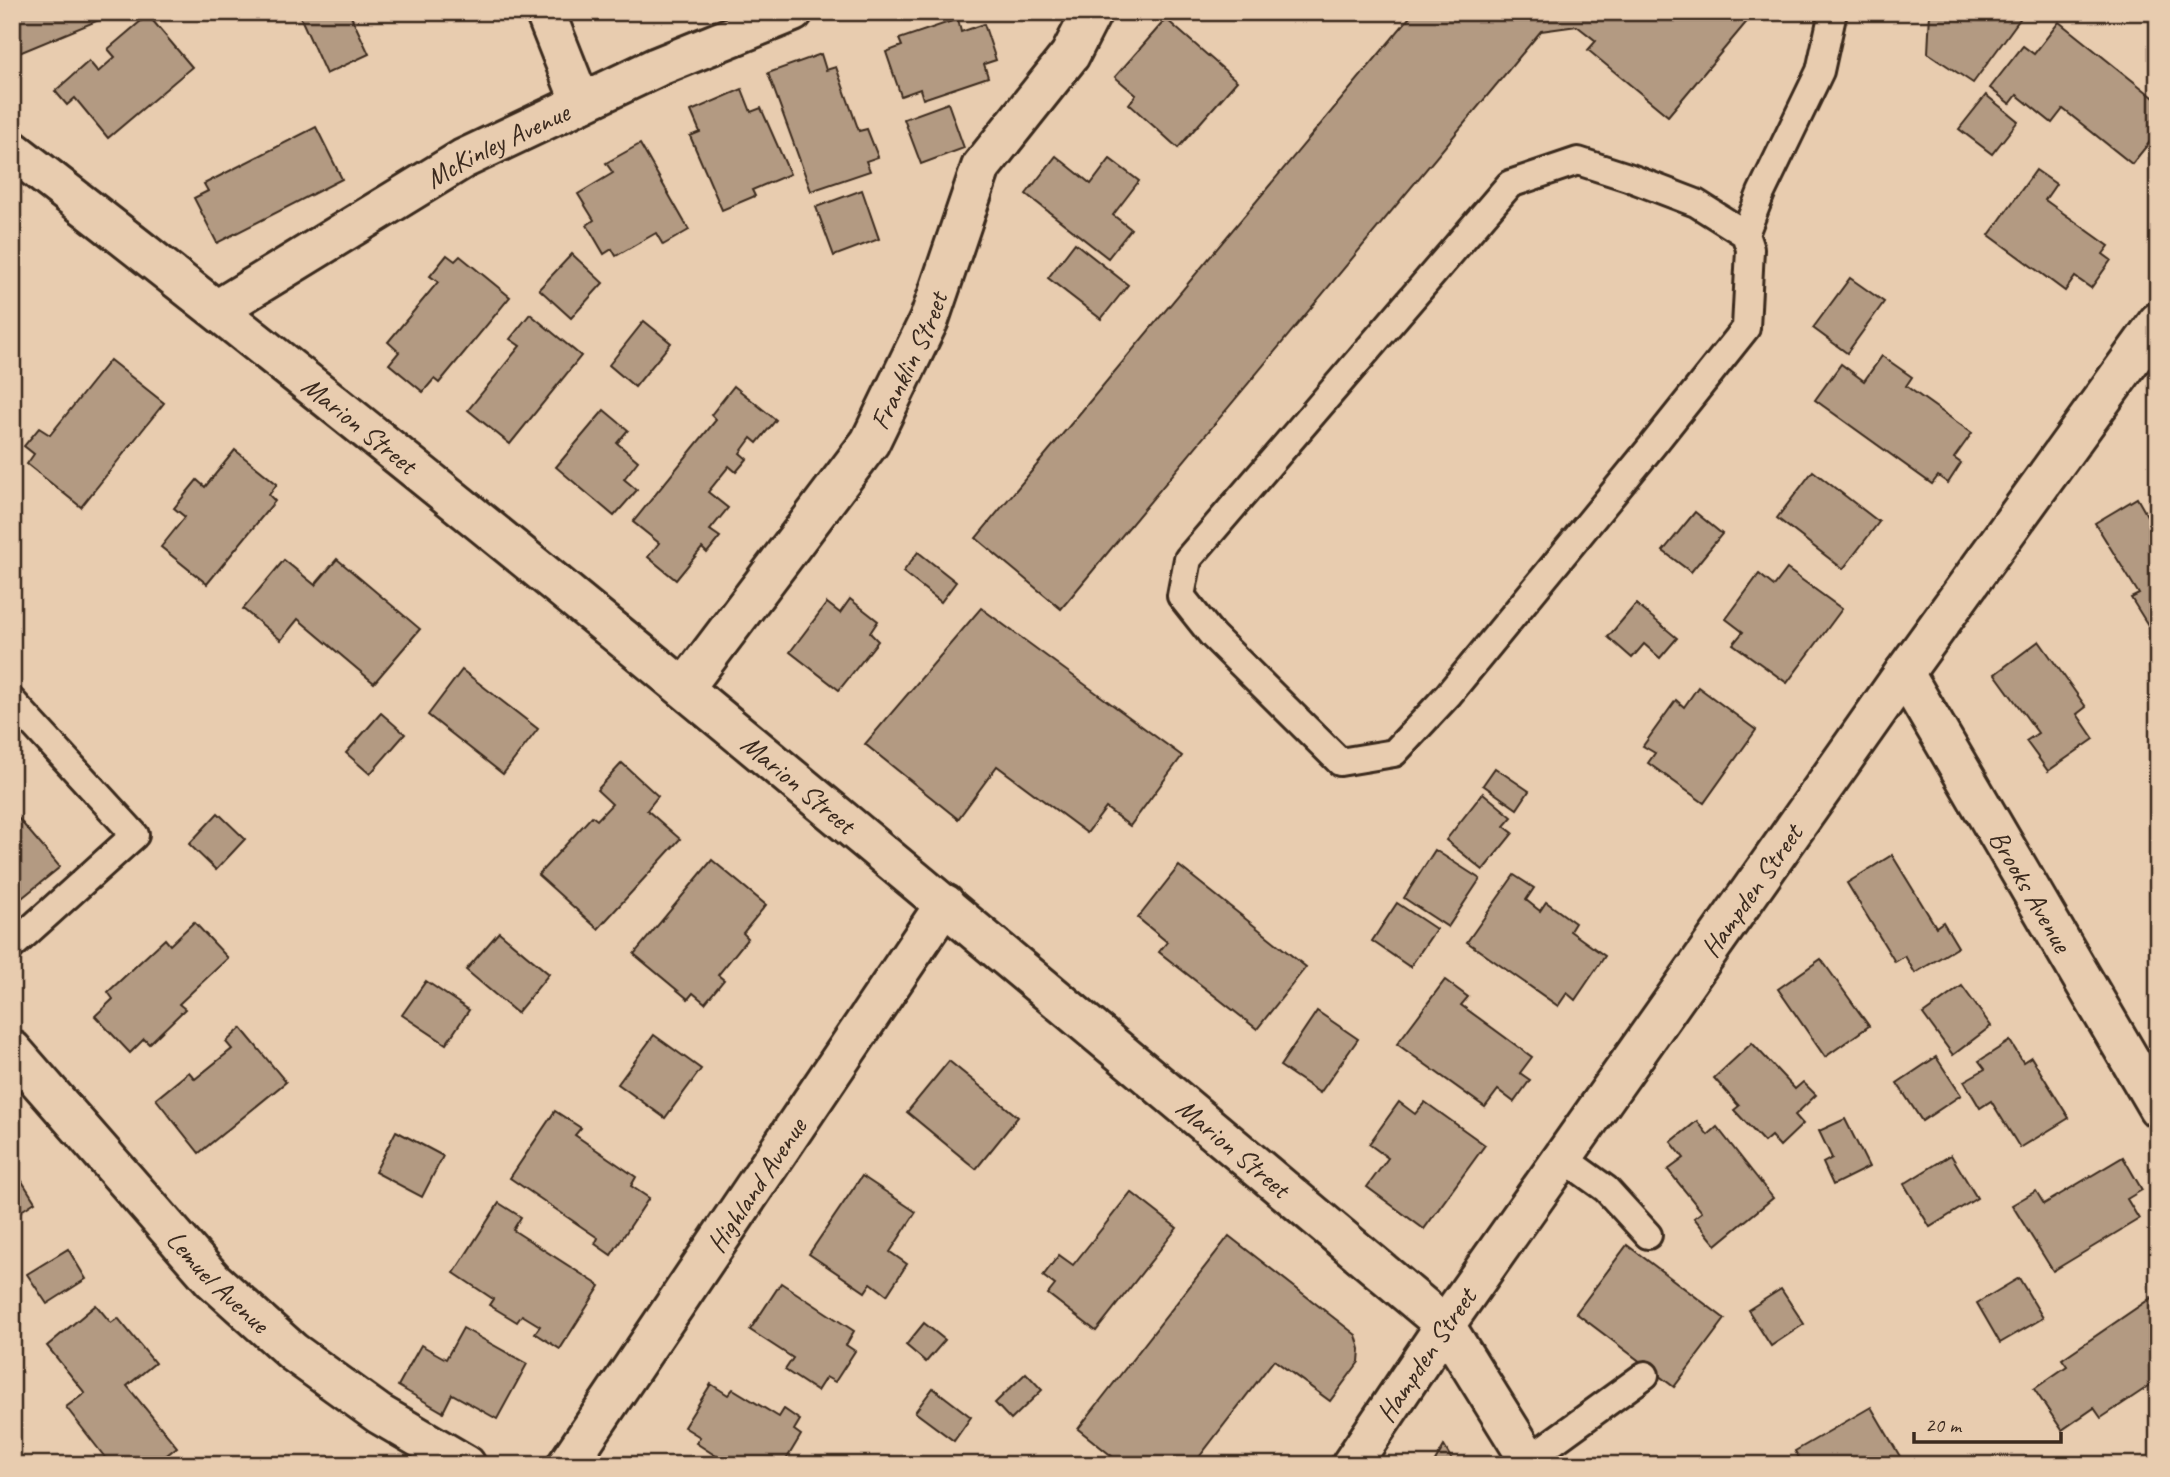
<svg xmlns="http://www.w3.org/2000/svg" width="2170" height="1477" viewBox="0 0 2170 1477" font-family="Caveat,sans-serif">
	<rect width="100%" height="100%" fill="#e8ccaf"/>
	<filter id="ink" filterUnits="userSpaceOnUse"><feTurbulence type="fractalNoise" baseFrequency=".0143" numOctaves="2"/><feDisplacementMap in="SourceGraphic" scale="14" xChannelSelector="R" yChannelSelector="G"/><feConvolveMatrix kernelMatrix="1 2 1 2 8 2 1 2 1" color-interpolation-filters="sRGB"/></filter>
	<g filter="url(#ink)">
		<g fill="#b39a82" stroke="#3b2a1e" stroke-width="2">
			<polygon points="12,12 96,12 99,20 12,56"/>
			<polygon points="298,12 349,12 369,54 326,74"/>
			<polygon points="1414,12 1755,12 1668,116 1588,50 1596,41 1577,26 1541,31 1061,609 976,538"/>
			<polygon points="1930,12 2025,12 1973,83 1928,53"/>
			<polygon points="148,15 192,67 108,138 75,98 67,105 55,91 89,61 98,72 115,57 108,49"/>
			<polygon points="958,19 961,32 984,24 996,60 984,64 988,77 923,99 920,89 901,96 886,52 902,46 899,39"/>
			<polygon points="1166,19 1237,81 1178,148 1129,104 1136,95 1115,77"/>
			<polygon points="2059,22 2158,101 2158,132 2132,164 2063,109 2052,123 2017,95 2010,104 1990,88 2023,46 2034,54"/>
			<polygon points="821,54 826,70 836,67 859,131 867,129 878,157 866,161 870,171 811,191 768,73"/>
			<polygon points="742,89 751,112 761,108 790,174 752,190 755,196 722,210 690,136 700,132 691,111"/>
			<polygon points="1986,95 2018,121 1992,154 1959,129"/>
			<polygon points="948,103 964,148 921,164 904,119"/>
			<polygon points="316,127 342,179 217,243 194,198 208,191 204,184"/>
			<polygon points="640,144 689,230 663,245 656,233 616,256 612,249 604,254 587,225 594,220 578,194 613,173 606,163"/>
			<polygon points="1056,156 1091,184 1110,159 1139,181 1113,215 1131,229 1108,258 1026,194"/>
			<polygon points="2036,170 2056,184 2045,200 2109,246 2103,254 2111,260 2091,288 2075,277 2065,291 1989,235"/>
			<polygon points="862,190 879,239 834,256 816,207"/>
			<polygon points="1075,243 1128,285 1101,319 1048,278"/>
			<polygon points="572,254 603,283 571,318 539,289"/>
			<polygon points="447,255 455,261 460,256 510,297 439,383 434,379 423,392 389,364 399,352 388,342 438,282 430,276"/>
			<polygon points="1850,278 1884,302 1847,353 1813,328"/>
			<polygon points="530,314 581,356 510,444 468,410 520,346 510,339"/>
			<polygon points="644,321 671,343 635,387 609,365"/>
			<polygon points="1882,356 1912,377 1906,386 1972,433 1954,458 1961,463 1948,483 1938,476 1932,484 1815,400 1841,364 1864,381"/>
			<polygon points="110,360 164,403 81,507 27,464 34,454 24,446 39,428 50,435"/>
			<polygon points="734,386 776,420 757,443 751,438 740,453 747,459 736,472 729,466 708,492 728,508 710,530 720,537 707,553 702,548 676,580 648,557 659,543 633,522 716,420 711,415"/>
			<polygon points="604,410 628,430 617,443 638,461 624,479 637,490 614,516 556,467"/>
			<polygon points="235,450 277,484 269,495 275,501 207,584 161,547 185,517 174,508 197,480 205,487"/>
			<polygon points="1813,471 1879,522 1843,569 1777,518"/>
			<polygon points="2137,498 2158,535 2158,626 2151,630 2131,598 2139,594 2095,523"/>
			<polygon points="1695,512 1722,534 1691,572 1663,551"/>
			<polygon points="918,552 956,582 941,602 903,572"/>
			<polygon points="337,559 420,629 374,683 298,619 281,640 243,609 284,560 315,585"/>
			<polygon points="1787,569 1842,609 1787,683 1733,644 1743,632 1726,619 1759,574 1774,586"/>
			<polygon points="850,599 878,621 870,633 878,641 839,690 790,652 827,603 840,613"/>
			<polygon points="1636,604 1677,638 1660,658 1644,644 1632,658 1608,637"/>
			<polygon points="981,608 1182,756 1130,826 1106,808 1087,833 997,766 958,819 865,744"/>
			<polygon points="2039,641 2086,707 2077,714 2094,739 2048,771 2026,741 2038,733 1995,674"/>
			<polygon points="462,670 538,729 503,774 428,715"/>
			<polygon points="1698,687 1756,730 1704,803 1648,763 1655,753 1643,746 1676,700 1684,707"/>
			<polygon points="381,713 405,734 370,774 346,753"/>
			<polygon points="622,763 658,796 647,810 680,839 598,929 538,875 592,816 597,820 612,804 597,790"/>
			<polygon points="1495,768 1529,791 1517,809 1483,785"/>
			<polygon points="1483,793 1512,817 1504,826 1513,833 1483,870 1446,840"/>
			<polygon points="12,811 60,867 12,906"/>
			<polygon points="218,813 245,839 216,870 189,844"/>
			<polygon points="1435,850 1480,879 1448,927 1404,898"/>
			<polygon points="1892,855 1936,927 1943,922 1958,947 1915,973 1905,956 1895,962 1847,883"/>
			<polygon points="712,860 766,905 743,933 748,938 718,975 724,980 705,1003 693,993 688,999 634,954"/>
			<polygon points="1179,866 1306,967 1257,1029 1159,952 1167,942 1138,918"/>
			<polygon points="1514,875 1534,888 1526,900 1540,911 1546,902 1575,923 1570,931 1605,956 1575,1000 1567,993 1558,1006 1467,942"/>
			<polygon points="1397,903 1436,929 1410,967 1372,941"/>
			<polygon points="194,922 228,958 179,1004 185,1009 149,1044 144,1039 130,1053 95,1016 113,999 108,992 165,939 170,945"/>
			<polygon points="499,932 549,974 517,1013 466,970"/>
			<polygon points="1821,959 1869,1026 1825,1057 1778,989"/>
			<polygon points="1445,980 1468,997 1461,1005 1532,1057 1520,1073 1530,1080 1514,1102 1498,1090 1485,1107 1397,1044"/>
			<polygon points="426,981 469,1010 446,1044 402,1015"/>
			<polygon points="1962,986 1991,1026 1953,1055 1923,1014"/>
			<polygon points="1317,1011 1358,1039 1320,1093 1280,1066"/>
			<polygon points="241,1028 286,1082 199,1153 156,1099 189,1072 195,1079 232,1049 226,1042"/>
			<polygon points="654,1035 701,1069 665,1118 618,1084"/>
			<polygon points="2010,1041 2023,1062 2031,1057 2069,1118 2020,1148 1991,1101 1980,1108 1964,1081 1985,1069 1979,1061"/>
			<polygon points="1752,1043 1795,1089 1803,1082 1816,1095 1795,1115 1803,1124 1780,1146 1771,1136 1764,1142 1734,1110 1739,1106 1714,1078"/>
			<polygon points="1936,1057 1961,1095 1922,1121 1897,1083"/>
			<polygon points="949,1061 1018,1117 976,1169 907,1112"/>
			<polygon points="1399,1102 1415,1114 1425,1102 1485,1145 1424,1229 1367,1187 1388,1158 1369,1144"/>
			<polygon points="555,1111 581,1128 575,1135 636,1177 631,1186 649,1198 611,1255 595,1244 598,1238 510,1178"/>
			<polygon points="1845,1119 1869,1167 1833,1185 1823,1163 1832,1158 1819,1131"/>
			<polygon points="1697,1121 1708,1135 1717,1127 1773,1198 1716,1245 1694,1218 1702,1212 1668,1170 1684,1158 1671,1142"/>
			<polygon points="396,1131 443,1156 422,1197 375,1172"/>
			<polygon points="1951,1155 1977,1198 1930,1227 1904,1184"/>
			<polygon points="2123,1157 2142,1190 2127,1199 2139,1219 2053,1271 2012,1205 2036,1191 2044,1204"/>
			<polygon points="12,1165 35,1202 12,1217"/>
			<polygon points="862,1176 916,1212 890,1252 907,1264 887,1295 871,1283 865,1292 809,1254"/>
			<polygon points="1131,1192 1177,1228 1096,1331 1048,1294 1055,1285 1043,1276 1059,1255 1073,1265"/>
			<polygon points="499,1203 521,1217 513,1230 600,1286 560,1349 535,1333 540,1326 522,1315 517,1322 489,1305 493,1299 454,1273"/>
			<polygon points="1229,1236 1356,1335 1360,1349 1359,1362 1330,1401 1274,1360 1193,1465 1123,1465 1078,1429"/>
			<polygon points="1627,1245 1725,1319 1674,1387 1576,1313"/>
			<polygon points="68,1249 86,1279 47,1304 27,1274"/>
			<polygon points="2019,1278 2043,1318 2000,1343 1977,1303"/>
			<polygon points="781,1283 854,1331 846,1345 855,1351 835,1382 826,1377 817,1391 785,1370 793,1358 750,1330"/>
			<polygon points="1781,1289 1804,1324 1771,1346 1748,1310"/>
			<polygon points="2157,1294 2158,1380 2101,1418 2094,1408 2062,1430 2034,1389 2067,1366 2062,1359"/>
			<polygon points="96,1305 111,1323 118,1318 155,1363 127,1386 177,1447 154,1465 101,1465 107,1460 66,1407 85,1393 47,1346"/>
			<polygon points="924,1323 945,1340 926,1362 906,1345"/>
			<polygon points="463,1328 527,1364 497,1419 452,1394 443,1412 398,1386 421,1345 446,1359"/>
			<polygon points="1026,1373 1042,1390 1011,1420 995,1403"/>
			<polygon points="711,1384 728,1395 733,1389 779,1417 784,1409 800,1420 794,1430 801,1435 783,1465 730,1465 696,1443 700,1437 684,1427"/>
			<polygon points="933,1388 971,1417 954,1441 915,1412"/>
			<polygon points="1871,1407 1905,1465 1803,1465 1795,1451"/>
			<polygon points="1444,1446 1455,1465 1433,1465"/>
		</g>
		<g fill="none" stroke-linecap="round" stroke-linejoin="round">
			<g stroke="#3b2a1e" stroke-width="32">
				<g id="lane">
					<polyline points="1745,234 1696,203 1628,177 1578,161 1510,184 1188,559 1181,596 1212,635 1340,762 1394,753 1448,695 1652,446 1746,328 1750,249 1745,234 1761,193 1820,71 1833,12"/>
					<polyline points="12,701 135,835 12,946"/>
					<polyline points="1563,1158 1606,1189 1648,1235"/>
					<polyline points="1528,1460 1645,1375"/>
				</g>
			</g>
			<g stroke="#3b2a1e" stroke-width="44">
				<g id="street">
					<polyline points="545,12 581,103"/>
					<path id="s1" d="M12 150C501 528 972 928 1445 1325L1532 1465"/>
					<path id="s2" d="M218 309 463 159 657 67 793 12"/>
					<path id="s3" d="M1904 673 2158 1108"/>
					<path id="s4" d="M685 687 870 442 929 320 981 167 1070 55 1092 12"/>
					<path id="s5" d="M12 1050 213 1280 293 1352 379 1414 466 1465"/>
					<path id="s6" d="M567 1465 945 904"/>
				</g>
			</g>
			<g stroke="#3b2a1e" stroke-width="44">
				<g id="secondary">
					<path id="s7" d="M1351 1465 1445 1325 1904 673 2158 322"/>
				</g>
			</g>
			<use href="#lane" stroke="#e8ccaf" stroke-width="26"/>
			<use href="#street" stroke="#e8ccaf" stroke-width="38"/>
			<use href="#secondary" stroke="#e8ccaf" stroke-width="38"/>
		</g>
	</g>
	<g text-anchor="middle" dominant-baseline="central" stroke-width="5" stroke-linejoin="round" paint-order="stroke">
		<g font-size="28" fill="#3b2a1e" stroke="#e8ccaf">
			<text stroke="none"><textPath href="#s2" startOffset="324">McKinley Avenue</textPath></text>
			<text stroke="none"><textPath href="#s4" startOffset="397">Franklin Street</textPath></text>
			<text stroke="none"><textPath href="#s1" startOffset="443">Marion Street</textPath></text>
			<text stroke="none"><textPath href="#s1" startOffset="1010">Marion Street</textPath></text>
			<text stroke="none"><textPath href="#s3" startOffset="252">Brooks Avenue</textPath></text>
			<text stroke="none"><textPath href="#s7" startOffset="700">Hampden Street</textPath></text>
			<text stroke="none"><textPath href="#s1" startOffset="1577">Marion Street</textPath></text>
			<text stroke="none"><textPath href="#s6" startOffset="338">Highland Avenue</textPath></text>
			<text stroke="none"><textPath href="#s5" startOffset="310">Lemuel Avenue</textPath></text>
			<text stroke="none"><textPath href="#s7" startOffset="133">Hampden Street</textPath></text>
		</g>
	</g>
	<rect width="2170" height="1477" fill="none" stroke="#e8ccaf" stroke-width="42"/>
	<rect x="21" y="21" width="2128" height="1435" fill="none" stroke="#3b2a1e" stroke-width="2.5" filter="url(#ink)"/>
	<path d="M1914 1432v10h147v-10" fill="none" stroke="#3b2a1e" stroke-width="3.5"/>
	<text x="1925" y="1432" font-size="21" fill="#3b2a1e" stroke="#e8ccaf" stroke-width="5" paint-order="stroke">20 m</text>
</svg>
